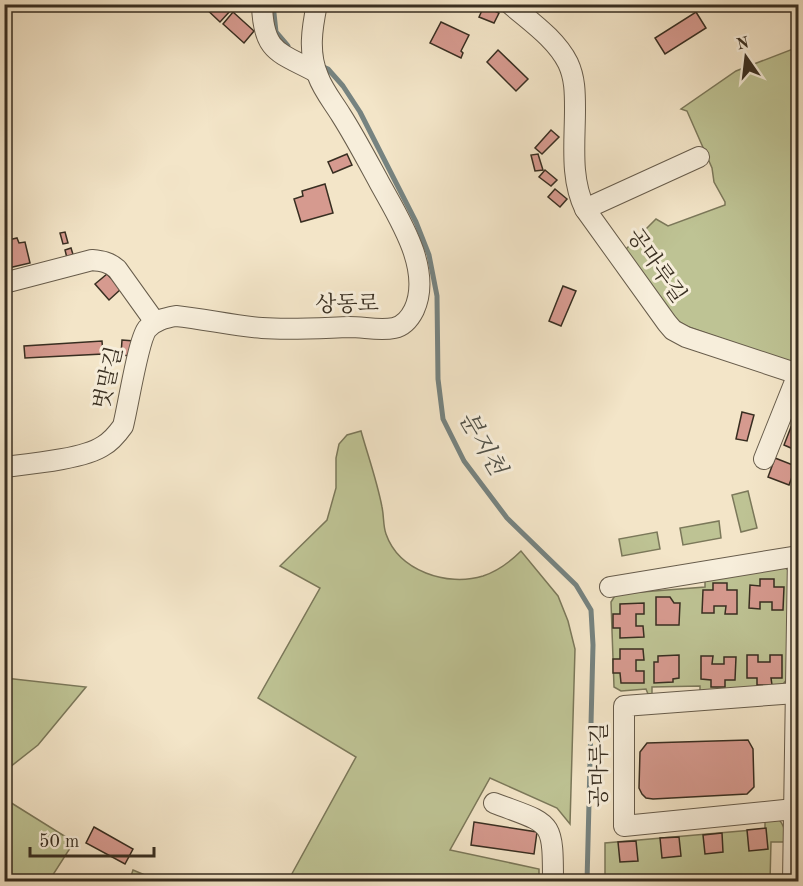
<svg xmlns="http://www.w3.org/2000/svg" width="803" height="886" viewBox="0 0 803 886" font-family="'Old Standard TT','Noto Serif KR',serif">
	<rect width="100%" height="100%" fill="#f3e5c8"/>
	<filter id="stains"><feTurbulence type="fractalNoise" baseFrequency=".00333" numOctaves="4"/><feColorMatrix values="0 0 0 0 .2 0 0 0 0 .09 0 0 0 0 .02 0 0 0 .5 -.17"/></filter>
	<radialGradient id="worn" r=".72"><stop offset=".6" stop-color="#630" stop-opacity="0"/><stop offset="1" stop-color="#630" stop-opacity=".3"/></radialGradient>
	<g fill="#bec394" stroke="#7b785a" stroke-width="1.5">
		<polygon points="798,47 798,366 686,326 673,318 625,250 656,219 668,226 725,205 725,202 714,182 712,168 687,111 681,109 736,71"/>
		<path d="M361 431C368 456 377 481 382 507 384 516 383 526 386 534 399 571 447 587 483 576 498 571 510 562 521 551L558 596 568 621 575 649 570 824 557 808 490 778 450 850 539 869V881H288L356 757 258 698 320 588 280 566 327 520 336 488V458L339 444 347 435Z"/>
		<polygon points="748,491 757,528 741,532 732,495"/>
		<polygon points="719,521 721,538 683,545 680,528"/>
		<polygon points="657,532 660,549 622,556 619,539"/>
		<polygon points="783,566 789,571 787,679 781,687 700,694 700,686 652,687 652,696 648,694 646,689 621,691 614,687 611,602 616,594 705,587 705,577"/>
		<polygon points="5,678 86,687 38,745 5,771"/>
		<polygon points="5,799 74,842 49,881 5,881"/>
		<path d="M765 819H778C785 825 785 833 785 842H771L770 881 605 882V843L765 829Z"/>
		<polygon points="133,870 159,881 132,881 131,876"/>
	</g>
	<g fill="none" stroke-linecap="round" stroke-linejoin="round">
		<g stroke="#768380" stroke-width="5">
			<polyline points="273,4 276,32 288,46"/>
			<polyline points="319,65 328,69 343,86 360,112 416,222 429,255 437,296 438,379 443,419 464,461 507,518 576,585 591,610 593,645 587,882"/>
		</g>
	</g>
	<g fill="#d69a8f" stroke="#382e21" stroke-width="1.5">
		<polygon points="201,4 224,4 231,10 220,22"/>
		<polygon points="484,6 499,13 494,23 479,17"/>
		<polygon points="233,12 254,31 244,43 223,24"/>
		<polygon points="696,12 706,28 665,54 655,38"/>
		<polygon points="441,22 469,35 461,51 463,53 461,58 430,43"/>
		<polygon points="498,50 528,79 516,91 487,62"/>
		<polygon points="551,130 559,137 542,154 535,148"/>
		<polygon points="347,154 352,165 333,173 328,162"/>
		<polygon points="538,154 543,170 535,171 531,155"/>
		<polygon points="545,170 557,180 551,186 539,177"/>
		<polygon points="325,184 333,213 301,222 294,199 303,196 302,191"/>
		<polygon points="555,189 567,199 560,207 548,197"/>
		<polygon points="65,232 68,243 63,244 60,233"/>
		<polygon points="17,238 19,243 25,242 30,263 4,269 4,241"/>
		<polygon points="71,248 75,261 68,262 65,250"/>
		<polygon points="107,274 121,289 109,300 95,284"/>
		<polygon points="563,286 576,291 561,326 549,321"/>
		<polygon points="122,340 134,341 132,356 121,355"/>
		<polygon points="102,341 103,354 25,358 24,346"/>
		<polygon points="742,412 754,415 747,441 736,439"/>
		<polygon points="791,427 798,429 798,451 784,445"/>
		<polygon points="775,458 798,467 798,479 792,477 789,485 768,477"/>
		<polygon points="760,579 774,579 774,587 784,587 783,610 772,610 772,602 760,602 760,609 749,608 750,585 760,586"/>
		<polygon points="713,583 727,583 727,590 737,590 737,614 725,614 726,606 714,606 714,613 702,613 703,590 713,590"/>
		<polygon points="656,597 670,597 674,603 680,603 679,625 656,625"/>
		<polygon points="644,603 644,614 636,614 636,626 643,626 644,637 620,638 620,628 613,628 613,614 620,614 620,604"/>
		<polygon points="620,649 643,649 644,660 636,660 636,671 644,671 644,683 621,683 620,673 613,673 613,659 620,659"/>
		<polygon points="679,655 679,678 673,679 673,682 654,683 654,662 658,662 658,656"/>
		<polygon points="747,655 758,655 758,662 770,662 770,655 782,655 782,678 771,678 772,685 757,685 757,678 747,678"/>
		<polygon points="701,656 713,656 712,664 724,664 724,657 736,657 735,680 725,680 725,687 711,687 711,680 701,679"/>
		<polygon points="748,740 753,749 754,787 747,794 653,799 646,798 642,794 639,788 640,752 647,743"/>
		<polygon points="474,822 537,832 534,854 471,845"/>
		<polygon points="94,827 133,849 125,864 86,843"/>
		<polygon points="766,828 768,849 749,851 747,830"/>
		<polygon points="722,833 723,852 705,854 703,835"/>
		<polygon points="679,837 681,856 662,858 660,838"/>
		<polygon points="636,841 638,861 620,862 618,842"/>
		<polygon points="131,876 132,882 107,882 107,880"/>
	</g>
	<g fill="none" stroke-linecap="round" stroke-linejoin="round">
		<g stroke="#675c4b" stroke-width="22">
			<g id="minor">
				<path d="M262 4C263 53 279 52 316 72"/>
				<path d="M510 4C531 22 556 39 568 63 575 78 575 93 575 109 575 143 570 178 585 209L667 323 673 330 686 337 798 374"/>
				<polyline points="585,209 699,157"/>
				<path d="M4 283 92 260C102 261 109 262 117 269L155 322"/>
				<polyline points="764,459 798,374"/>
				<path d="M4 467C29 464 84 459 103 446 112 441 118 433 123 426 128 407 138 341 147 329 155 320 165 318 176 316 205 319 234 326 262 328 291 330 320 328 349 327 364 327 380 331 394 328 404 326 410 318 414 310 433 269 398 217 379 182 367 160 355 137 341 115 333 102 323 90 318 76 308 53 312 28 317 4"/>
				<polyline points="610,587 798,556"/>
				<path d="M494 803C552 825 553 818 553 882"/>
				<polyline points="794,809 624,826 624,706 796,693"/>
				<polyline points="793,882 798,556"/>
			</g>
		</g>
		<use href="#minor" stroke="#f7eedb" stroke-width="20"/>
	</g>
	<g text-anchor="middle" dominant-baseline="central" stroke-width="6" stroke-linejoin="round" paint-order="stroke">
		<g font-size="22" fill="#382e21" stroke="#f7eedb">
			<text transform="translate(656 266) rotate(55)">공마루길</text>
			<text transform="translate(347 305) rotate(-1)">상동로</text>
			<text transform="translate(109 378) rotate(-77)">벗말길</text>
			<text transform="translate(600 765) rotate(-90)">공마루길</text>
		</g>
		<g font-size="24" font-style="italic" fill="#525249" stroke="#f7eedb">
			<text transform="translate(481 444) rotate(60)">분지천</text>
		</g>
	</g>
	<rect width="803" height="886" fill="none" stroke="#f3e5c8" stroke-width="24"/>
	<rect x="6" y="6" width="791" height="874" fill="none" stroke="#382e21" stroke-width="3"/>
	<rect x="12" y="12" width="779" height="862" fill="none" stroke="#382e21" stroke-width="1.5"/>
	<g transform="translate(746 57) rotate(346)" stroke="#f7eedb" stroke-width="4.5" paint-order="stroke">
	<path d="M0-4.5L10 22L0 15L-10 22Z" fill="#382e21"/>
	<text y="-9" font-size="16" font-weight="bold" text-anchor="middle" fill="#382e21">N</text>
	</g>
	<path d="M30 847v9h124v-9" fill="none" stroke="#382e21" stroke-width="3"/>
	<text x="39" y="847" font-size="18" fill="#382e21" stroke="#f7eedb" stroke-width="4.5" paint-order="stroke">50 m</text>
	<rect width="100%" height="100%" filter="url(#stains)"/>
	<rect width="100%" height="100%" fill="url(#worn)"/>
</svg>
